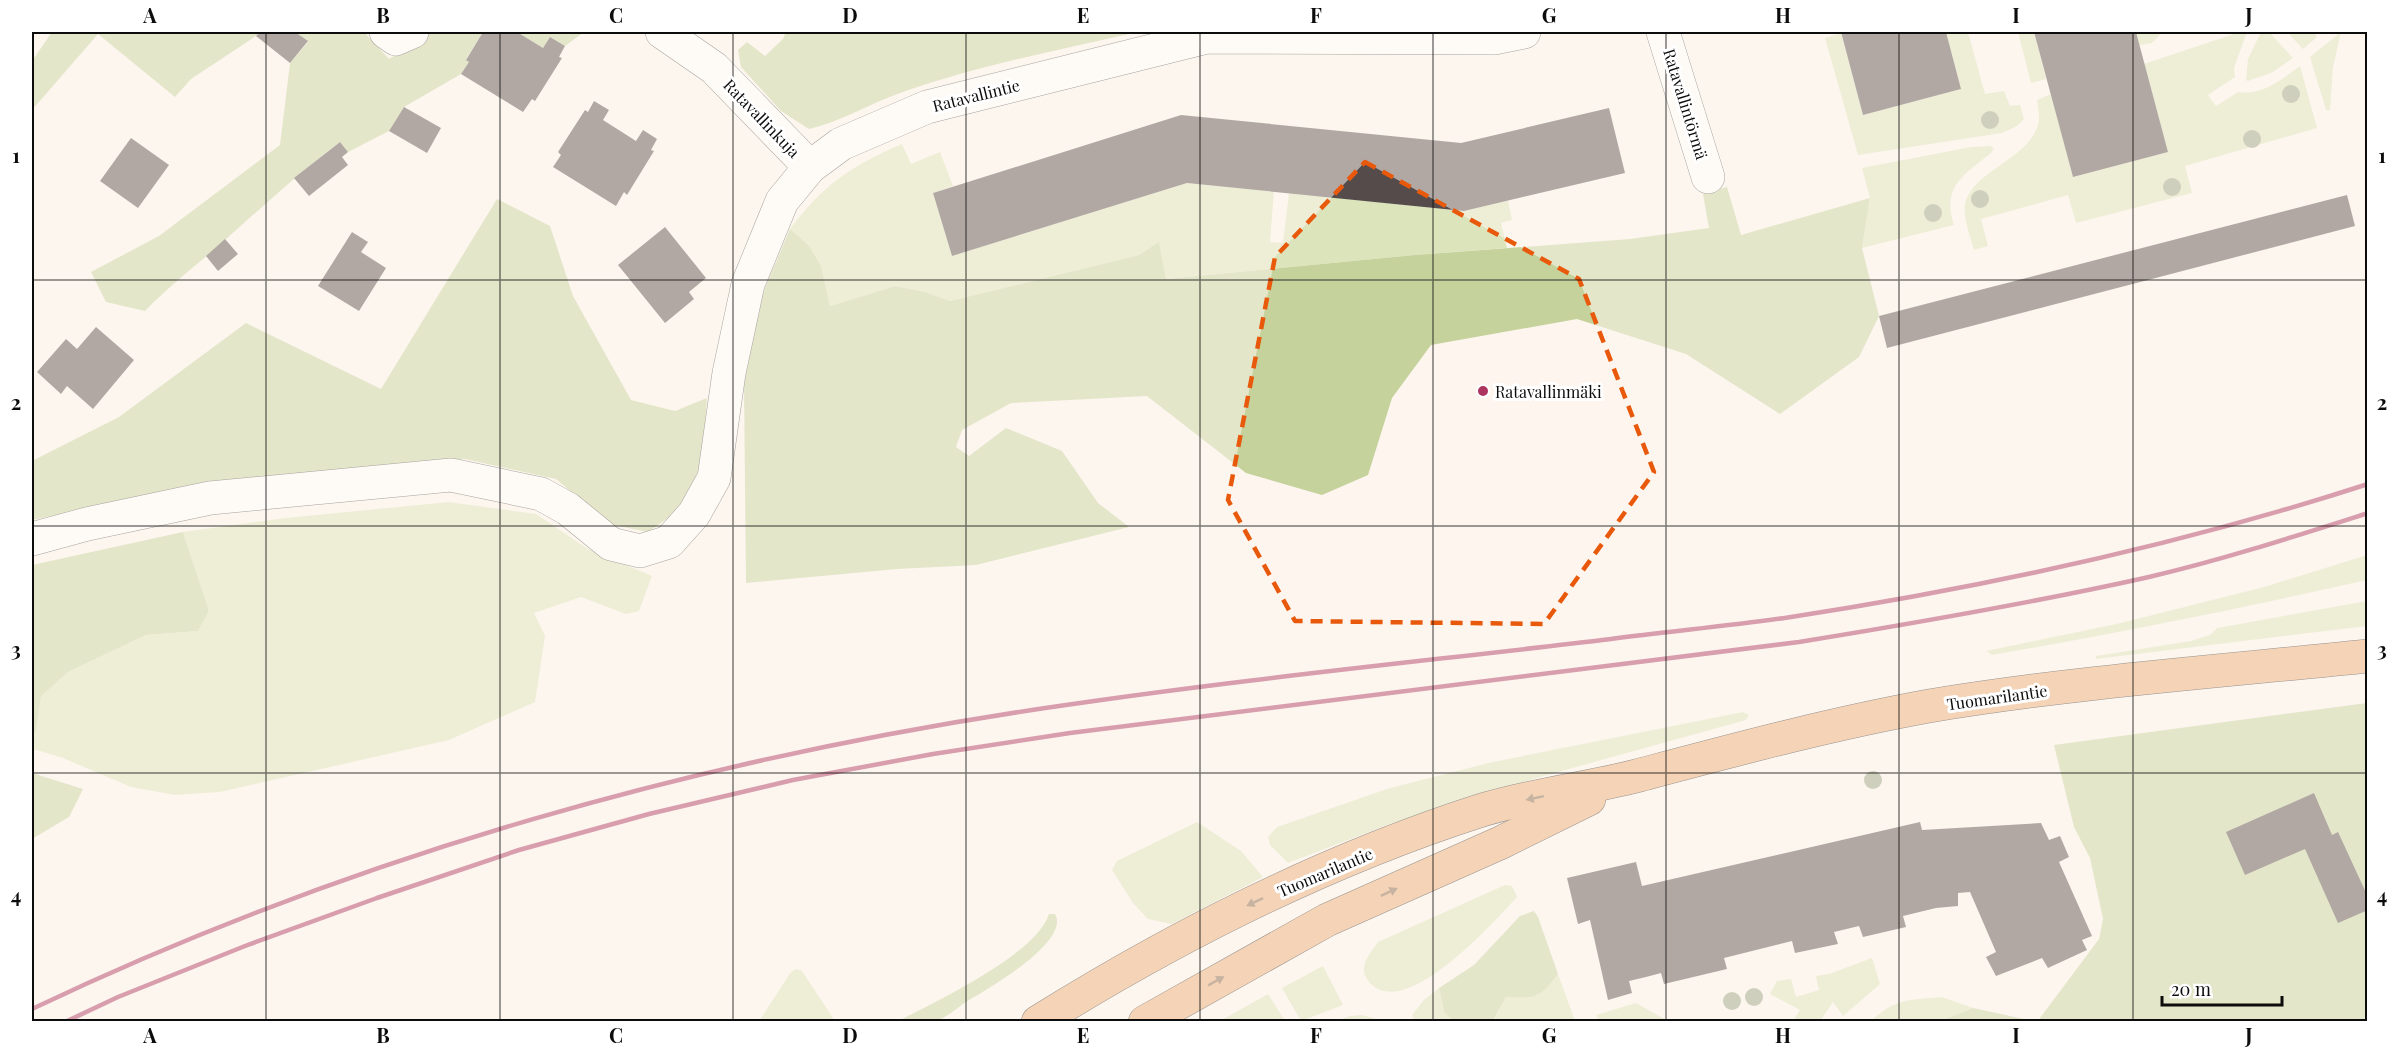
<svg xmlns="http://www.w3.org/2000/svg" width="2399" height="1053" viewBox="0 0 2399 1053" font-family="'Playfair Display',serif">
	<rect width="100%" height="100%" fill="#fdf5ee"/>
	<g fill="#dce4bb">
		<polygon points="1946,32 1968,32 1985,94 2004,91 2010,106 2020,105 2024,119 2017,126 2002,133 1858,155 1825,38 1841,33 1863,115 1961,89"/>
		<polygon points="2018,32 2034,32 2046,79 2031,83"/>
		<polygon points="2136,32 2159,32 2160,35 2152,43 2139,45"/>
		<path d="M2240 32H2247L2234 68 2235 77 2208 95 2216 106 2238 92C2262 96 2282 79 2300 66L2317 128 2185 166 2192 193 2076 223 2068 195 1981 219 1988 246 1974 250C1970 236 1963 218 1965 204 1972 172 2025 160 2037 128 2041 119 2038 109 2037 100L2051 94 2073 177 2168 152 2144 64Z"/>
		<polygon points="2261,32 2269,32 2293,58 2273,72 2248,81 2246,80 2248,59"/>
		<polygon points="2287,32 2314,32 2317,37 2303,49"/>
		<polygon points="2341,32 2333,67 2330,110 2326,110 2310,57"/>
		<path d="M902 144 911 164 940 152 953 186 933 193 952 256 1187 183 1274 191 1270 242 1283 243 1289 193 1464 211 1508 200 1512 220 1501 223 1507 248 1415 255 1166 279 1159 243 1139 255 950 301 925 292 895 286 830 306 821 266 790 229C824 184 851 166 902 144Z"/>
		<path d="M1990 146 1994 148 1991 153C1965 174 1941 186 1954 225L1862 248 1870 198 1862 168 1971 147Z"/>
		<polygon points="449,502 536,514 588,549 652,576 639,611 626,614 581,597 534,613 545,636 535,702 449,740 220,792 175,795 131,787 63,758 37,750 32,751 32,736 36,732 41,695 68,672 146,635 198,631 209,611 183,532 286,518"/>
		<path d="M2367 555V580C2243 608 2118 633 1992 655L1986 651 2121 623 2264 587Z"/>
		<polygon points="2367,601 2367,626 2096,659 2096,656 2191,641 2210,635 2217,628"/>
		<polygon points="1743,712 1749,715 1746,720 1540,777 1390,824 1288,863 1270,845 1268,837 1277,827 1390,788 1493,762"/>
		<polygon points="1197,822 1241,851 1263,877 1172,924 1148,919 1133,903 1112,870 1117,861"/>
		<path d="M1505 885 1512 886 1517 897C1494 922 1400 1028 1367 979 1358 965 1371 953 1378 942Z"/>
		<polygon points="1872,958 1880,984 1843,1016 1833,1002 1820,1021 1793,1021 1800,1010 1770,994 1777,981 1791,979 1796,997 1819,990 1816,976 1829,974"/>
		<polygon points="1323,966 1343,1005 1301,1021 1282,988"/>
		<polygon points="796,969 802,971 835,1021 759,1021 791,972"/>
		<path d="M1558 974 1575 1021 1493 1022 1506 997C1534 999 1541 997 1558 974Z"/>
		<polygon points="1439,988 1444,1012 1453,1021 1414,1021 1412,1015 1424,1000"/>
		<polygon points="1268,994 1285,1021 1220,1021"/>
		<path d="M1942 997 1973 1008 1940 1021 1870 1022C1895 998 1909 1000 1942 997Z"/>
		<polygon points="1636,1003 1668,1021 1599,1021 1596,1015"/>
		<polygon points="1362,1015 1384,1021 1336,1021 1350,1016"/>
	</g>
	<g fill="#c5d29c">
		<polygon points="52,32 260,32 256,36 191,79 175,97 98,34 32,110 32,61"/>
		<path d="M295 32H364L389 59 418 42 427 32H483L466 59 469 62 461 74 404 107 389 131 348 152 340 142 333 147C296 176 261 208 225 240 198 264 170 285 145 311L106 302 91 272 159 236 280 145 290 63 308 42Z"/>
		<polygon points="517,32 584,32 565,46 550,37 543,48"/>
		<path d="M786 32H1138C1060 50 979 65 903 92 870 103 843 121 809 129L781 111 741 67 738 50 747 42 765 56 783 39Z"/>
		<polygon points="1727,187 1741,235 1870,198 1862,248 1879,316 1859,357 1780,414 1686,354 1577,319 1431,345 1392,398 1368,475 1322,495 1246,473 1147,396 1011,403 962,430 956,447 969,456 1006,428 1062,451 1098,503 1129,527 976,565 897,569 746,583 744,382 763,293 790,229 809,246 821,266 830,306 895,286 925,292 950,301 1139,255 1159,242 1166,279 1415,255 1630,239 1709,228 1703,194"/>
		<polygon points="497,199 550,226 573,296 631,400 675,411 707,398 702,462 682,508 648,532 609,524 556,479 465,459 200,485 32,520 32,461 119,417 246,323 381,389"/>
		<polygon points="183,532 209,611 198,631 146,635 68,672 41,696 36,732 32,736 32,565"/>
		<polygon points="2367,703 2367,1021 2037,1022 2099,939 2103,919 2090,858 2074,827 2054,745"/>
		<polygon points="32,773 83,789 69,817 32,839"/>
		<path d="M1534 911 1538 917 1558 974C1540 998 1535 999 1506 997L1493 1021H1453L1444 1012 1439 988 1474 965 1520 916Z"/>
		<path d="M1049 914H1055C1071 942 986 990 966 1002 957 1008 945 1019 935 1021 924 1024 909 1022 898 1021 935 1002 1037 954 1049 914Z"/>
		<polygon points="1973,1008 2033,1021 1940,1021"/>
	</g>
	<g fill="#544b4a">
		<polygon points="260,32 295,32 308,41 290,63 256,36"/>
		<polygon points="483,32 517,32 543,48 550,37 565,46 559,57 562,58 535,101 532,99 523,112 461,74 469,62 466,60"/>
		<polygon points="1841,32 1946,32 1961,89 1863,115"/>
		<polygon points="2034,32 2136,32 2168,152 2073,177"/>
		<polygon points="594,101 609,110 603,120 636,141 643,130 657,139 651,150 654,151 627,195 624,192 616,206 553,167 561,155 558,152 585,110 588,112"/>
		<polygon points="404,107 441,128 427,153 389,131"/>
		<polygon points="1609,108 1625,173 1464,211 1187,183 952,256 933,193 1181,115 1461,143"/>
		<polygon points="131,138 169,165 138,208 100,181"/>
		<polygon points="340,142 348,152 342,157 348,165 309,196 294,178"/>
		<polygon points="2347,195 2355,226 1887,348 1879,316"/>
		<polygon points="665,227 706,278 689,292 694,299 665,323 618,265"/>
		<polygon points="352,232 368,242 361,252 386,268 359,311 318,286"/>
		<polygon points="225,239 238,254 218,271 206,256"/>
		<polygon points="96,327 134,360 93,409 67,386 61,394 37,372 66,339 77,349"/>
		<polygon points="2314,793 2332,835 2338,832 2368,897 2368,910 2338,923 2305,849 2245,875 2226,832"/>
		<polygon points="1920,822 1922,830 2041,823 2049,840 2060,836 2069,857 2059,862 2092,936 2082,940 2087,950 2048,968 2042,958 1996,976 1986,957 1996,952 1970,892 1958,893 1958,906 1936,908 1903,916 1906,927 1863,937 1859,926 1834,932 1838,944 1795,953 1792,941 1724,958 1727,969 1664,984 1661,973 1646,977 1629,981 1632,993 1608,1000 1590,920 1578,924 1567,878 1636,862 1642,886"/>
	</g>
	<g fill="none" stroke-linecap="round" stroke-linejoin="round">
		<g stroke="#3f3f3f" stroke-width="34">
			<g id="minor">
				<polyline points="386,32 396,39 412,32"/>
				<polyline points="662,32 714,68 810,167"/>
				<polyline points="1663,32 1708,177"/>
				<polyline points="32,539 87,524 210,498 451,475 541,494 568,509 611,544 640,551 669,542 694,514 714,478 729,373 748,284 782,201 810,167 841,144 927,107 1207,37 1494,38 1524,32"/>
			</g>
		</g>
		<g stroke="#1d1d1d" stroke-width="34">
			<g id="major">
				<path d="M1038 1022C1176 936 1324 861 1479 811 1530 795 1585 789 1636 776 1734 750 1830 724 1929 706 2074 682 2222 671 2368 656"/>
				<polyline points="1145,1022 1327,920 1500,843 1589,799"/>
			</g>
		</g>
		<use href="#minor" stroke="#fff" stroke-width="33"/>
		<use href="#major" stroke="#e9a872" stroke-width="33"/>
		<g stroke="#ad345e" stroke-width="4.5">
			<path d="M32 1009C355 855 705 757 1059 706 1242 679 1427 661 1611 639 1671 631 1731 626 1791 617 1986 587 2180 545 2368 484"/>
			<path d="M65 1022 118 997 245 946 377 898 519 850 649 814 793 780 933 754 1070 733 1799 642C1916 623 2033 603 2149 577 2222 560 2296 536 2368 513"/>
		</g>
	</g>
	<g fill="#96a17f">
		<circle cx="2291" cy="94" r="9"/>
		<circle cx="1990" cy="120" r="9"/>
		<circle cx="2252" cy="139" r="9"/>
		<circle cx="2172" cy="187" r="9"/>
		<circle cx="1980" cy="199" r="9"/>
		<circle cx="1933" cy="213" r="9"/>
		<circle cx="1873" cy="780" r="9"/>
		<circle cx="1754" cy="997" r="9"/>
		<circle cx="1732" cy="1001" r="9"/>
	</g>
	<defs><path id="oneway-solid" d="M-6-.8H1V-3.2L6.5 0L1 3.2V.8H-6Z" transform="scale(1.5)"/></defs>
	<g fill="#866244">
		<use href="#oneway-solid" transform="translate(1535 798) rotate(168)"/>
		<use href="#oneway-solid" transform="translate(1389 892) rotate(-25)"/>
		<use href="#oneway-solid" transform="translate(1255 902) rotate(155)"/>
		<use href="#oneway-solid" transform="translate(1216 981) rotate(-29)"/>
	</g>
	<path d="M0 0H2399V1053H0ZM1365 162 1579 279 1654 472 1544 624 1295 621 1228 500 1275 257Z" fill="#fdf5ee" fill-opacity=".55" fill-rule="evenodd"/>
	<path fill="none" stroke="#e8590c" stroke-width="4.5" stroke-dasharray="12 8" stroke-linejoin="round" d="M1365 162 1579 279 1654 472 1544 624 1295 621 1228 500 1275 257Z"/>
	<path fill="none" stroke="#0c0c0c" stroke-width="1.5" stroke-opacity="0.55" d="M266 32V1022M500 32V1022M733 32V1022M966 32V1022M1200 32V1022M1433 32V1022M1666 32V1022M1899 32V1022M2133 32V1022M32 280H2368M32 526H2368M32 773H2368"/>
	<circle fill="#ad345e" stroke="#fff" stroke-width="2" cx="1483" cy="391" r="6"/>
	<g text-anchor="middle" dominant-baseline="central" stroke-width="6" stroke-linejoin="round" paint-order="stroke">
		<g font-size="16" fill="#0c0c0c" stroke="#fff">
			<text transform="translate(976 95) rotate(-14)">Ratavallintie</text>
			<text transform="translate(1686 104) rotate(73)">Ratavallintörmä</text>
			<text transform="translate(762 118) rotate(46)">Ratavallinkuja</text>
			<text transform="translate(1997 697) rotate(-8)">Tuomarilantie</text>
			<text transform="translate(1325 872) rotate(-23)">Tuomarilantie</text>
		</g>
		<g font-size="16" fill="#0c0c0c" stroke="#fff" text-anchor="start">
			<text x="1495" y="391">Ratavallinmäki</text>
		</g>
	</g>
	<rect width="2399" height="1053" fill="none" stroke="#ffffff" stroke-width="66"/>
	<path d="M2162 996v9h120v-9" fill="none" stroke="#0c0c0c" stroke-width="3"/>
	<text x="2171" y="996" font-size="18" fill="#0c0c0c" stroke="#ffffff" stroke-width="4.5" paint-order="stroke">20 m</text>
	<rect x="33" y="33" width="2333" height="987" fill="none" stroke="#0c0c0c" stroke-width="2"/>
	<g font-size="20" text-anchor="middle" font-weight="bold" fill="#0c0c0c">
		<text x="150" y="23">A</text>
		<text x="383" y="23">B</text>
		<text x="616" y="23">C</text>
		<text x="850" y="23">D</text>
		<text x="1083" y="23">E</text>
		<text x="1316" y="23">F</text>
		<text x="1549" y="23">G</text>
		<text x="1783" y="23">H</text>
		<text x="2016" y="23">I</text>
		<text x="2249" y="23">J</text>
		<text x="16" y="163">1</text>
		<text x="2382" y="163">1</text>
		<text x="16" y="410">2</text>
		<text x="2382" y="410">2</text>
		<text x="16" y="657">3</text>
		<text x="2382" y="657">3</text>
		<text x="16" y="903">4</text>
		<text x="2382" y="903">4</text>
		<text x="150" y="1043">A</text>
		<text x="383" y="1043">B</text>
		<text x="616" y="1043">C</text>
		<text x="850" y="1043">D</text>
		<text x="1083" y="1043">E</text>
		<text x="1316" y="1043">F</text>
		<text x="1549" y="1043">G</text>
		<text x="1783" y="1043">H</text>
		<text x="2016" y="1043">I</text>
		<text x="2249" y="1043">J</text>
	</g>
</svg>
